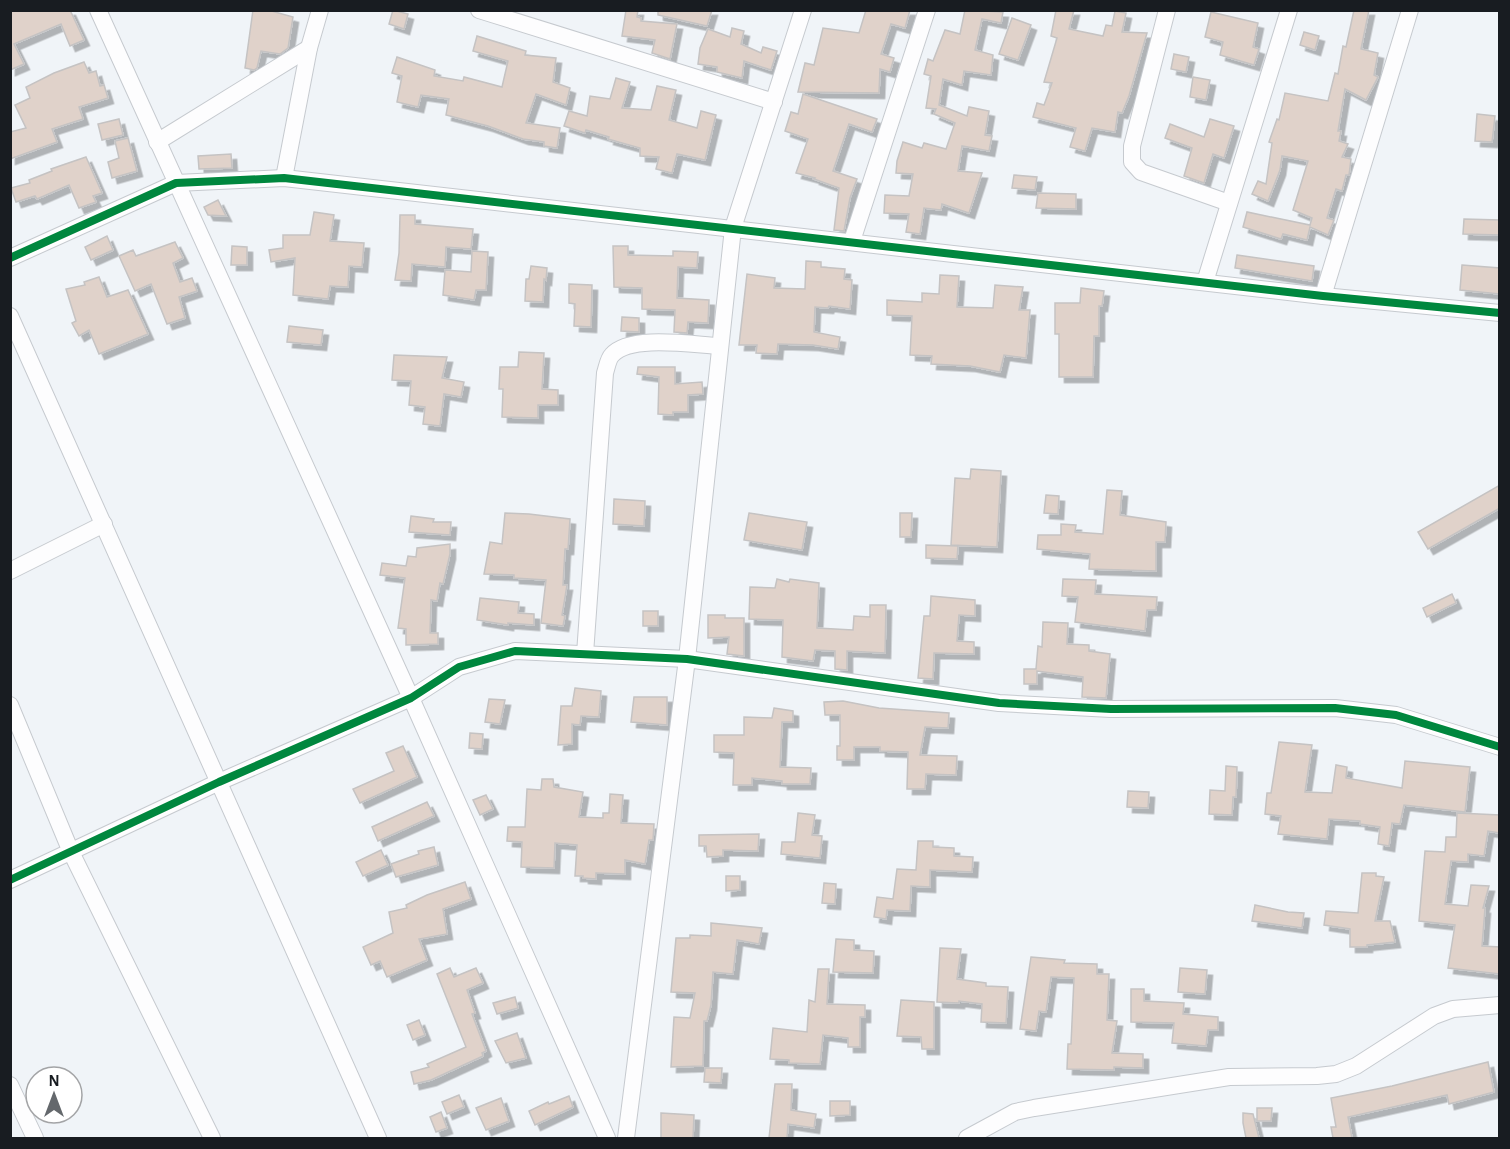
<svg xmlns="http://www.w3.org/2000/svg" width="1510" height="1149" viewBox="0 0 1510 1149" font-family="'Alegreya Sans',sans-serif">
	<defs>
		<filter id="shadow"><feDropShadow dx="5.5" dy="5.5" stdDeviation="0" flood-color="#0004"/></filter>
	</defs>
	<rect width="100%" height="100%" fill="#f0f4f8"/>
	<g fill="#e0d2ca" stroke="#c5c3c3" stroke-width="1.5" filter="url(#shadow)">
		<polygon points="10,10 70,10 84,40 70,46 61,24 14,44 24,64 10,70"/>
		<polygon points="253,10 268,10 293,17 288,48 280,54 261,51 257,68 254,70 245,68"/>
		<polygon points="393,10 408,14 404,29 389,24"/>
		<polygon points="626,10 638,10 637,17 641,18 641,21 677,24 670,59 652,53 655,40 622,36"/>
		<polygon points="658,10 712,10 707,26 658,15"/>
		<polygon points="866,10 910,10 905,28 891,24 881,54 894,58 890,72 880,69 879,93 798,92 805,63 814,65 823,28 859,33"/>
		<polygon points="965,10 1003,12 1001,23 982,19 975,50 993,55 991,75 964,71 962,85 943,79 939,105 967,116 969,107 989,111 985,135 992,136 989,151 962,146 958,171 982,173 969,213 942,204 941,210 924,208 920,234 906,232 909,214 884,213 885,195 909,196 913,174 896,173 897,161 903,142 922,148 924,143 946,149 955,123 934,114 936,109 926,108 931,76 924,74 928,59 933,61 945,30 960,34"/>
		<polygon points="1056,10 1074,10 1069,29 1103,36 1106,25 1112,26 1115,11 1126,13 1122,32 1147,33 1129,96 1122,113 1118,112 1115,132 1092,128 1085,151 1070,147 1076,128 1033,117 1037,103 1044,105 1052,83 1044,82 1057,38 1051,36"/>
		<polygon points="1354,10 1369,10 1361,49 1378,53 1374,75 1378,77 1366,100 1345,89 1338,131 1341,131 1339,141 1348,144 1342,157 1351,159 1349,175 1346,175 1342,191 1336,189 1327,218 1334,220 1328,235 1310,227 1307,240 1283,234 1281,239 1243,227 1247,212 1310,225 1312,218 1293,210 1308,161 1282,156 1280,170 1268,201 1252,194 1258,181 1266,184 1272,143 1269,142 1277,119 1279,120 1285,93 1328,101 1335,73 1338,74 1343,46 1346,47"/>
		<polygon points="1211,12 1258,23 1253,47 1259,49 1254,65 1220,55 1223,42 1205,37"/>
		<polygon points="1012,18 1031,25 1018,60 999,54"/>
		<polygon points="732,28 744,31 741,44 761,53 763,47 777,51 771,70 744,61 742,78 717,72 717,67 698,64 700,48 708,29 730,37"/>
		<polygon points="1304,32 1319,36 1315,50 1300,45"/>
		<polygon points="477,36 526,51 525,55 556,58 553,82 570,88 566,105 536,94 526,123 560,128 557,148 544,146 544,142 523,139 488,126 446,115 449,99 421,95 418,107 397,102 402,76 392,73 397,57 435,70 434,76 463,81 464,77 502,87 508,61 473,51"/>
		<polygon points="1174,54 1189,57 1186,72 1171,69"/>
		<polygon points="84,62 89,73 96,71 100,86 104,85 108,98 79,107 83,119 52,129 57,142 10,159 10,132 26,128 15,105 30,98 26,87 54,73"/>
		<polygon points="1193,77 1210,80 1206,100 1190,97"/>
		<polygon points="616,78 630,82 622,108 651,110 657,86 676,90 669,120 697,128 701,111 716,115 705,160 677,154 672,173 656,169 659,157 640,156 640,148 608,139 609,137 586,130 585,133 564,126 569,111 587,116 590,96 610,99"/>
		<polygon points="803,94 877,119 872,132 849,124 833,171 857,179 850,198 844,231 834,230 839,188 814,179 815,178 796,173 808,139 785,131 791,112 798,114"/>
		<polygon points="1477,114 1495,116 1492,142 1475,141"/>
		<polygon points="119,119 123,135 102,140 98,124"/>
		<polygon points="1210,119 1234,126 1224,158 1213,154 1204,183 1184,176 1192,148 1165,138 1170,124 1204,137"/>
		<polygon points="128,138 137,171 112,178 108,162 119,158 115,141"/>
		<polygon points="231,154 232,168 199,169 198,156"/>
		<polygon points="86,157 102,193 93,196 96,202 79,208 69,185 37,199 35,196 16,202 11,188 30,183 29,180 52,171 51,169"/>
		<polygon points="1014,175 1037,177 1035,190 1012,188"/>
		<polygon points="1038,193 1076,194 1076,209 1036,208"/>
		<polygon points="218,200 226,216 208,215 204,207"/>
		<polygon points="314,212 334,215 330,241 364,243 362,267 349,266 348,287 330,286 328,299 293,295 295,258 271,262 269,250 283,248 283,235 310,235"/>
		<polygon points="400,215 415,215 415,224 473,229 471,249 446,247 445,267 412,264 411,281 395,280 399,253"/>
		<polygon points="1464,219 1500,220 1500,235 1463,234"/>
		<polygon points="107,236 113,250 91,260 85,247"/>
		<polygon points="175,242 183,258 173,263 180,282 192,278 197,291 179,297 185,318 167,324 151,284 135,291 119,256 133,250 136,256"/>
		<polygon points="232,246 247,247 247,265 231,265"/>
		<polygon points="613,246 628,246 628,255 673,256 673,251 698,252 697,268 678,267 677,298 709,300 708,323 688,322 687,333 674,332 675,310 642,309 642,288 614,287"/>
		<polygon points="472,251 488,252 486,290 476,290 474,300 443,295 445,270 471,272"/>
		<polygon points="1237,255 1314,266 1312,281 1235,268"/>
		<polygon points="806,261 821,262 821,267 845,269 844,279 852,280 850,309 829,306 828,308 815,307 814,332 840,337 838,349 813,345 778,344 777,354 756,353 757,345 739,345 747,274 775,278 774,288 805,289"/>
		<polygon points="1462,265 1500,268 1500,294 1460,290"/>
		<polygon points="531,266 547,268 546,280 544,279 543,302 525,301 526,279 529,279"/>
		<polygon points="940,275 959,276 957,307 993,308 995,285 1023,287 1019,310 1030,310 1026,358 1004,355 1000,372 970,366 931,364 932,356 910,355 912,316 887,315 887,300 922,302 922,293 939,294"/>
		<polygon points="99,277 107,297 128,290 148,334 99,354 89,330 79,336 72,323 76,321 66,289 85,285 84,282"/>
		<polygon points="569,284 592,285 591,327 574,326 575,304 569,303"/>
		<polygon points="1081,288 1104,291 1102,306 1099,306 1099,336 1094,336 1093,377 1059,377 1059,334 1055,334 1055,303 1080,303"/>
		<polygon points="622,317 639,318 639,332 621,331"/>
		<polygon points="289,326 323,330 321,345 287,342"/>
		<polygon points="519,352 544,353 542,389 558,390 558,405 538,405 538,418 502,417 503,389 499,389 500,367 518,367"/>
		<polygon points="394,355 447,357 442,378 464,382 461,397 444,394 440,426 423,424 425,407 409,405 411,381 392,380"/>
		<polygon points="638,367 675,367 675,384 702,382 703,394 688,395 688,412 673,412 673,415 658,414 659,377 637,374"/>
		<polygon points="971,469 1001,471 997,547 951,545 955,478 970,479"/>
		<polygon points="1500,485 1500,508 1428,549 1418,532"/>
		<polygon points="1107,490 1122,491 1120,515 1166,522 1165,542 1156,542 1156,571 1089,569 1090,554 1037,549 1038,535 1061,535 1061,524 1076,525 1075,532 1103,534"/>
		<polygon points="1046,495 1059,496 1058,514 1044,513"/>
		<polygon points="614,499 645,501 644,526 613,524"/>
		<polygon points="505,513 529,514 570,519 568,549 565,549 563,585 567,585 562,615 565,616 563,626 541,623 546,580 514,578 514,575 484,574 490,542 502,544"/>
		<polygon points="749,513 807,522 802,550 744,540"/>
		<polygon points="900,513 912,513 911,537 900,537"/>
		<polygon points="411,516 434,519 433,522 451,522 450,535 409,532"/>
		<polygon points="450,544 450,554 443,584 440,583 437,601 431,600 430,633 438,633 438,644 406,645 406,629 398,628 405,578 380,575 382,563 406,566 408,556 416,557 417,548"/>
		<polygon points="926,545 958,546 957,559 926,558"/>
		<polygon points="777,579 789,582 790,579 819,583 817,628 853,630 854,616 870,617 870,605 886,605 885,653 847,651 847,670 835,669 835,651 815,650 813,661 782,657 783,620 749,619 750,587 775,588"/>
		<polygon points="1063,579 1096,580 1095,594 1157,597 1156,610 1147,610 1145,631 1075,622 1078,597 1062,596"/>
		<polygon points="1452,594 1456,603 1427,617 1423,608"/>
		<polygon points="931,596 975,600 975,616 959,615 957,641 974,642 974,654 934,653 933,679 918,678 924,616 930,616"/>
		<polygon points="480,598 519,602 518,613 534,614 534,625 508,623 508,625 477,620"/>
		<rect x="643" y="611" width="15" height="15"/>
		<polygon points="708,615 725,615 725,618 744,618 744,656 727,654 729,637 708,638"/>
		<polygon points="1043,622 1068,623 1067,644 1089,645 1089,651 1110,654 1106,698 1082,697 1083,677 1037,671 1037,684 1024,684 1024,669 1036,669 1038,646 1042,647"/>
		<polygon points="575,688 601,691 599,717 581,716 580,725 572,724 572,744 558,745 561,706 572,706"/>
		<polygon points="634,697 667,697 667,725 631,722"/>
		<polygon points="489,699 505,700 500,724 485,722"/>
		<polygon points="843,701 879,708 949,713 948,728 925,727 920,755 957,756 956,775 926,774 925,789 907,789 908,752 880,751 880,747 854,747 854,760 837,760 837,746 840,746 840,715 825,715 824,702"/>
		<polygon points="774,708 793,711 793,722 782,722 780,767 811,768 810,784 782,784 782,781 752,778 752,785 733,785 734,753 714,752 714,735 744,735 744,717 772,718"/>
		<polygon points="470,733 483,734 482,749 469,748"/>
		<polygon points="1279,742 1312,745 1305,792 1332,793 1336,765 1347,767 1346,778 1402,788 1405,761 1470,767 1465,812 1404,805 1400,824 1392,823 1389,846 1378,844 1380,827 1360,824 1360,821 1329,819 1327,839 1278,834 1281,816 1265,814 1267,793 1271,793"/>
		<polygon points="403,746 417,777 360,803 353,789 394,771 386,753"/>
		<polygon points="1226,766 1237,767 1236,797 1233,797 1232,815 1209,814 1210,790 1225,791"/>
		<polygon points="542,779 553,779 554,787 583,792 579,817 603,818 603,813 609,813 610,794 623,795 621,823 654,824 653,840 649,840 645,864 625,860 625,874 596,873 596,879 583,878 583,876 575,876 577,845 555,843 554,868 521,867 522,842 507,841 508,827 525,827 527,789 541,790"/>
		<polygon points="1128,791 1149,792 1148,808 1127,807"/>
		<polygon points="486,795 493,809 480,815 473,800"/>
		<polygon points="427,802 434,816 378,841 372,827"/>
		<polygon points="798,813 815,815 812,835 822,836 820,858 781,854 782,842 795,842"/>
		<polygon points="1457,813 1500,815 1500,833 1488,831 1484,856 1468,854 1468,862 1451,861 1445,904 1468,906 1471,885 1489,886 1483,908 1485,908 1482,946 1500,947 1500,974 1448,968 1455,925 1419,921 1425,851 1445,852 1446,837 1456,837"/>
		<polygon points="759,834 758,851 723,850 723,856 707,857 706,846 699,846 699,835"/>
		<polygon points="918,841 933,841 933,847 954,848 954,856 973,857 972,872 930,870 930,887 911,886 910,911 887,910 886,919 874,917 877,897 893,899 897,869 916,870"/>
		<polygon points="434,847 438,865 396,877 391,864 419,854 418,851"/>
		<polygon points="381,850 388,865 363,876 356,862"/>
		<polygon points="1362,873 1376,873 1376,876 1384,877 1375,921 1390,921 1395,942 1367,945 1367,947 1350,947 1350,929 1324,925 1326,911 1358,913"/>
		<polygon points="726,876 740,876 740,890 726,891"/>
		<polygon points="465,882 471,899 443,909 447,934 419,939 427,960 387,977 380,961 371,965 363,947 393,933 389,912 407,908 406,905 427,895"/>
		<polygon points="824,883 836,884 835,904 822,903"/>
		<polygon points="1255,905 1288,912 1304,913 1302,928 1252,921"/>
		<polygon points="711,923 762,928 759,944 737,940 733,974 713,972 711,1005 707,1021 704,1021 703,1066 671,1067 674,1017 690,1018 695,993 671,992 676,938 690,938 690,935 711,936"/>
		<polygon points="836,939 854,940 854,950 874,951 873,973 833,972"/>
		<polygon points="940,948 961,949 957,979 986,983 986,986 1008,987 1006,1023 981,1022 982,1004 959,1001 959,1003 937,1002"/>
		<polygon points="1031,957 1065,960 1064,963 1097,964 1097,974 1109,974 1107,1020 1117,1021 1112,1053 1143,1054 1143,1068 1114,1067 1114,1070 1067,1069 1068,1044 1071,1044 1074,978 1051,977 1046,1012 1039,1011 1036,1031 1020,1029"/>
		<polygon points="450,968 454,977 476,968 483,983 467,990 475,1013 472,1014 486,1051 482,1053 483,1056 431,1080 414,1084 411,1072 429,1067 427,1064 466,1047 437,974"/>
		<polygon points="1180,968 1207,970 1205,994 1178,992"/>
		<polygon points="818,969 829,969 827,1004 865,1005 865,1017 860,1017 860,1047 848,1047 848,1038 823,1035 820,1064 789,1063 789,1060 770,1059 773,1028 807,1032 809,1000 815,1002"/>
		<polygon points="1131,989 1144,989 1144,1001 1184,1003 1183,1014 1218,1017 1218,1030 1208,1030 1206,1046 1172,1043 1174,1023 1131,1022"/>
		<polygon points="515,997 518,1008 497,1014 493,1003"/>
		<polygon points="901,1000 934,1002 934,1049 922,1049 921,1037 897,1036"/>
		<polygon points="419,1020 425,1035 413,1040 407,1025"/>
		<polygon points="517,1033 526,1058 506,1063 495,1041"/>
		<polygon points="1488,1062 1494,1092 1449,1104 1447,1095 1348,1117 1352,1138 1333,1138 1331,1127 1336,1127 1331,1098 1392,1086"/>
		<polygon points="705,1068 722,1068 721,1083 704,1082"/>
		<polygon points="775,1084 792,1084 791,1110 816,1114 814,1128 788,1124 787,1138 769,1138"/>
		<polygon points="459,1095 464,1107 447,1114 442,1102"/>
		<polygon points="569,1096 573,1107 535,1125 529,1111 548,1102 549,1104"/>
		<polygon points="501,1098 509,1121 486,1130 476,1108"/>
		<polygon points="830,1101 850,1101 850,1115 830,1116"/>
		<polygon points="1257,1108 1272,1108 1271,1121 1257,1121"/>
		<polygon points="441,1112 447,1128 436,1132 430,1117"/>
		<polygon points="661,1113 694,1115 693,1138 661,1138"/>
		<polygon points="1243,1113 1253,1114 1259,1138 1246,1138 1243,1123"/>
	</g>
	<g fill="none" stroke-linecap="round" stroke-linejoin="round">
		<g stroke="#c6cacf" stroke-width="18">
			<g id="minor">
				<polyline points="98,10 411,698 607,1138"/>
				<polyline points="479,10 774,102"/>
				<polyline points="1167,10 1132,146 1132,162 1141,172 1229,203"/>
				<polyline points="157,142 309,48"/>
				<polyline points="284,178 309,48 320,10"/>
				<polyline points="852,241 927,10"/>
				<polyline points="10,258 176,183 284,178 1323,296 1500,313"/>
				<polyline points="1205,282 1289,10"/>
				<polyline points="1323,296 1410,10"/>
				<polyline points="10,316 378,1138"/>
				<polyline points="10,571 104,524"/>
				<path d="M585 654 605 373C607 367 608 359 612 355 630 334 694 345 720 346"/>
				<polyline points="10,705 71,852 212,1138"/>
				<polyline points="10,880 219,782 411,698 459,667 515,651 687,659 999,703 1111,709 1335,708 1396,715 1500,747"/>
				<polyline points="10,1085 35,1138"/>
				<polyline points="626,1138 687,659 733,228 803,10"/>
				<polyline points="967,1138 1015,1112 1034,1108 1229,1077 1317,1076 1336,1074 1356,1066 1434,1016 1453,1009 1500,1005"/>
			</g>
		</g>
		<use href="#minor" stroke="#fdfdfe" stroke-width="16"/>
		<g stroke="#fff" stroke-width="11">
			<g id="cycleway">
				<polyline points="10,258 176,183 284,178 1323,296 1500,313"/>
				<polyline points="10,880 219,782 411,698 459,667 515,651 687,659 999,703 1111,709 1335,708 1396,715 1500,747"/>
			</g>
		</g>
		<use href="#cycleway" stroke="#00873e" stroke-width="8"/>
	</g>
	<rect width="1510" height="1149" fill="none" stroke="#181c21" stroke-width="24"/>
	<g transform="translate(54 1095)"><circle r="28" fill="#ffffff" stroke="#a3a4a6" stroke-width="1.5"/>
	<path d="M0-4.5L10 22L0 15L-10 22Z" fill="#64686c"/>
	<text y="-9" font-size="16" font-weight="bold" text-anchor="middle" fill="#181c21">N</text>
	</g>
</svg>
